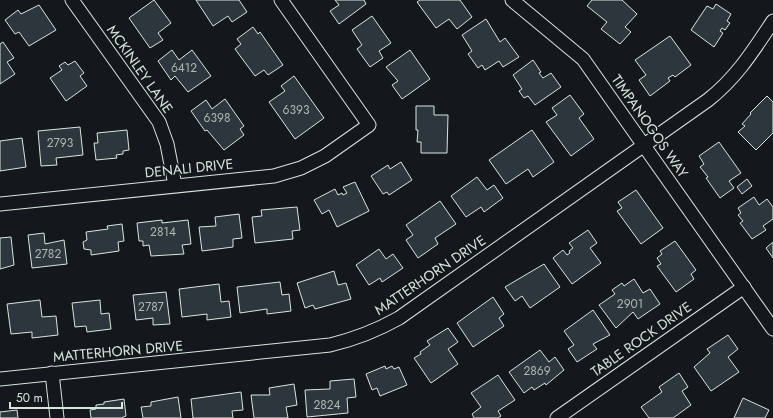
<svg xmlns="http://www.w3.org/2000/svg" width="773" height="418" viewBox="0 0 773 418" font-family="Jost,sans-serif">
	<rect width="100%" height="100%" fill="#14181c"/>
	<g fill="#2c363c" stroke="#d8e6dc">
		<polygon points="154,0 171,23 158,33 163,40 150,48 129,18"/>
		<polygon points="196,0 239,0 247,12 232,22 228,16 213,26"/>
		<polygon points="335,0 364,0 366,4 339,24 330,11 339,5"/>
		<polygon points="420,0 460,0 472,17 457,29 449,19 436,28 417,2"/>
		<polygon points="592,0 622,0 637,14 625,27 631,32 620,44 601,29 607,22 587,6"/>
		<polygon points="716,4 731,14 727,21 730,23 725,30 722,28 720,31 723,33 714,47 691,30 707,6 713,9"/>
		<polygon points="39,5 56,30 29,46 19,32 15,34 5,20 18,10 21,14"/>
		<polygon points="372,16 391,43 379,51 383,58 370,67 357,49 362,45 352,30"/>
		<polygon points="486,19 500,42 505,38 519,57 503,67 499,61 485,70 482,65 478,68 468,54 472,51 462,35"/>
		<polygon points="253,27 258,34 260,32 283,65 268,75 264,70 255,76 235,49 241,44 237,39"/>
		<polygon points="670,36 691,65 675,77 673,75 668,78 670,81 650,96 639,80 646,75 635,60"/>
		<polygon points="3,42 14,58 7,62 15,74 0,84 0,44"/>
		<polygon points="172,50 179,60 192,50 211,76 188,92 175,76 171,80 158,61"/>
		<polygon points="410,50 430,79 402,99 392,85 398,81 386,67"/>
		<polygon points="533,60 541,72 539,73 543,78 551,73 561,87 535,105 528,96 524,98 519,91 522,89 513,75"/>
		<polygon points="75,61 84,73 80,76 87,86 66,101 50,78 62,70 59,66 65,62 68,65"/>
		<polygon points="294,76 324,118 295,139 269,102 285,91 281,86"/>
		<polygon points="570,95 584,114 579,118 594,139 571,156 546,122 557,115 552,108"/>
		<polygon points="767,96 773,102 773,133 756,150 738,132 745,126 742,124 751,114 750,113"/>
		<polygon points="225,99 244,126 240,129 244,135 224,150 207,130 205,131 191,111 206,100 212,109"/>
		<polygon points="416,106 434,106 434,115 448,115 447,153 421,153 421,142 417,142 418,130 416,130"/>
		<polygon points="80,127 83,155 56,158 57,165 41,166 38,131"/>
		<polygon points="127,130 129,150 123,151 123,154 116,155 117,158 96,160 94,143 98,143 97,133"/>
		<polygon points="532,130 554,162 533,177 528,169 506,184 489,160"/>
		<polygon points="22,138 26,167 0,171 0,141"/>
		<polygon points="719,142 741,173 729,181 734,188 720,198 706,178 708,177 700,167 704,164 699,156"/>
		<polygon points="401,162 412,180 389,195 387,192 383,194 371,176 388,165 390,169"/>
		<polygon points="477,177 487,190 494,185 503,198 484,212 481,207 466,217 451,196"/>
		<polygon points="747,179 752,186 742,194 737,187"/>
		<polygon points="355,182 369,211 337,227 329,210 322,214 314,200 335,189 338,195 342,193 343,195 347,193 343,187"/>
		<polygon points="636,190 663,228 641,244 617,211 622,208 618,202"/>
		<polygon points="754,197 759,205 767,199 773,207 773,219 763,226 766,230 752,239 740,223 743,221 738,215 741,213 738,208"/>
		<polygon points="440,201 456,224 435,238 438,244 418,258 406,240 413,235 406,225"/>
		<polygon points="297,207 300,230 292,231 293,239 255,243 252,217 262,216 261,210"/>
		<polygon points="239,214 242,238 233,239 233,247 202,251 199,227 216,226 215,217"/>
		<polygon points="162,220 162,223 188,220 191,244 182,245 184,254 151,256 149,245 143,246 143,241 139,241 137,223"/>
		<polygon points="122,224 124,241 118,242 119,251 91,255 91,250 84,249 83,242 87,240 86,232 108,229 107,226"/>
		<polygon points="588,230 597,243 590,248 601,263 572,284 553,258 563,250 567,255 570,253 569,251 573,248 569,243"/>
		<polygon points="44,233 45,244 64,240 67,264 32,268 28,235"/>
		<polygon points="11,237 14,265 0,269 0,238"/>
		<polygon points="675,241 696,270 691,274 694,279 676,292 657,266 661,264 657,258 662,254 660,251"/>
		<polygon points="773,242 773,258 766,248"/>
		<polygon points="379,249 386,259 393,254 403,268 382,282 380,278 369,285 356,265"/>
		<polygon points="544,264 560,287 530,308 522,296 515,301 505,287"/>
		<polygon points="334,271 338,285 346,283 351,299 315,309 313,305 305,308 297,283"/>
		<polygon points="634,279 643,293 650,289 660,304 638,319 633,312 616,328 599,305 615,294 612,290 622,283 624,286"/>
		<polygon points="280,282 282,295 289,294 291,311 267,314 267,309 240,313 237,287"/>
		<polygon points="219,284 221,302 229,301 231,317 207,320 207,314 182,317 179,289"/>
		<polygon points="166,292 170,324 153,325 153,318 136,320 133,295"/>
		<polygon points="493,297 504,314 499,318 504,326 473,347 457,323"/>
		<polygon points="40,300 42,317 56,316 58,335 32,338 32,332 11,334 7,304"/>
		<polygon points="100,300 101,314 109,313 111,329 87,332 86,326 75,327 72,303"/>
		<polygon points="593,310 610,335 593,344 597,349 577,362 568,349 574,345 564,331"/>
		<polygon points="448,328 458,342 448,349 458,364 431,383 414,358 421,354 420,352 430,345 427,341"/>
		<polygon points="728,335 738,349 728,357 739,372 711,391 694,367 710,353 707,349"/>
		<polygon points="540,350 549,362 555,357 564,370 546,385 545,383 534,390 532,387 524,393 509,372"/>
		<polygon points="385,366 386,369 392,366 394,369 399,367 407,385 380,396 377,388 372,390 366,374"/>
		<polygon points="679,373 688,387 682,391 691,405 673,418 649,418 641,407 662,392 659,387"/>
		<polygon points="498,375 515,400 498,411 501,416 498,418 474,418 472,414 481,407 471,393"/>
		<polygon points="354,379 356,397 347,398 348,413 307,417 305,390 330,389 330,381"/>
		<polygon points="294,384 297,405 286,407 288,418 254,418 251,395 270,395 269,388"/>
		<polygon points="241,392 243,410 232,411 233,418 193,418 191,399"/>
		<polygon points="178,397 181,418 143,418 141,407 151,406 151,402"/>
		<polygon points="743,398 769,410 765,418 734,418"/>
		<polygon points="124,399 126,416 121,418 91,418 90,410 96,409 96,405 104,404 104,402"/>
		<polygon points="17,410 18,418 0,418 0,412"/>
	</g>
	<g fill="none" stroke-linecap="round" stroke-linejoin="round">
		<g stroke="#d8e6dc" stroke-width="15">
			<g id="minor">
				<polyline points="72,0 159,122 167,144 175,185"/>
				<polyline points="512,0 583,59 773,329"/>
				<polyline points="0,204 274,176 301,168 325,156 369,125 281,0"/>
				<polyline points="52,373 57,418"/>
				<path d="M0 379 330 345C355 339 376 331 399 318L708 100C737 77 753 51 773 21"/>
				<polyline points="557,418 744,287"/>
			</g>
		</g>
		<use href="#minor" stroke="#14181c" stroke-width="13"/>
	</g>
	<g text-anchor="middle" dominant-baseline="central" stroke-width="3" stroke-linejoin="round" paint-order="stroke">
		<g font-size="12" fill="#adbab4">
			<text x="184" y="68">6412</text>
			<text x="296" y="110">6393</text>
			<text x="217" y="118">6398</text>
			<text x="60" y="143">2793</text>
			<text x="163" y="232">2814</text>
			<text x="48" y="254">2782</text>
			<text x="630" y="304">2901</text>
			<text x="151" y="307">2787</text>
			<text x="537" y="371">2869</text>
			<text x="327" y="405">2824</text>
		</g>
		<g font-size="14" fill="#d8e6dc" stroke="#14181c">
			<text transform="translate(140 69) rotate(55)">MCKINLEY LANE</text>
			<text transform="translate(650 126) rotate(55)">TIMPANOGOS WAY</text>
			<text transform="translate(189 168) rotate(-6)">DENALI DRIVE</text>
			<text transform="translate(430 275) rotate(-34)">MATTERHORN DRIVE</text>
			<text transform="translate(641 339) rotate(-35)">TABLE ROCK DRIVE</text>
			<text transform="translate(118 351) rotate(-5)">MATTERHORN DRIVE</text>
		</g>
	</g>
	<path d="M10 402v6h112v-6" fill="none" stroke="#d8e6dc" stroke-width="2"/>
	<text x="16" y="402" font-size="12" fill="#d8e6dc" stroke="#14181c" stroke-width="3" paint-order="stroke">50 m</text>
</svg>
